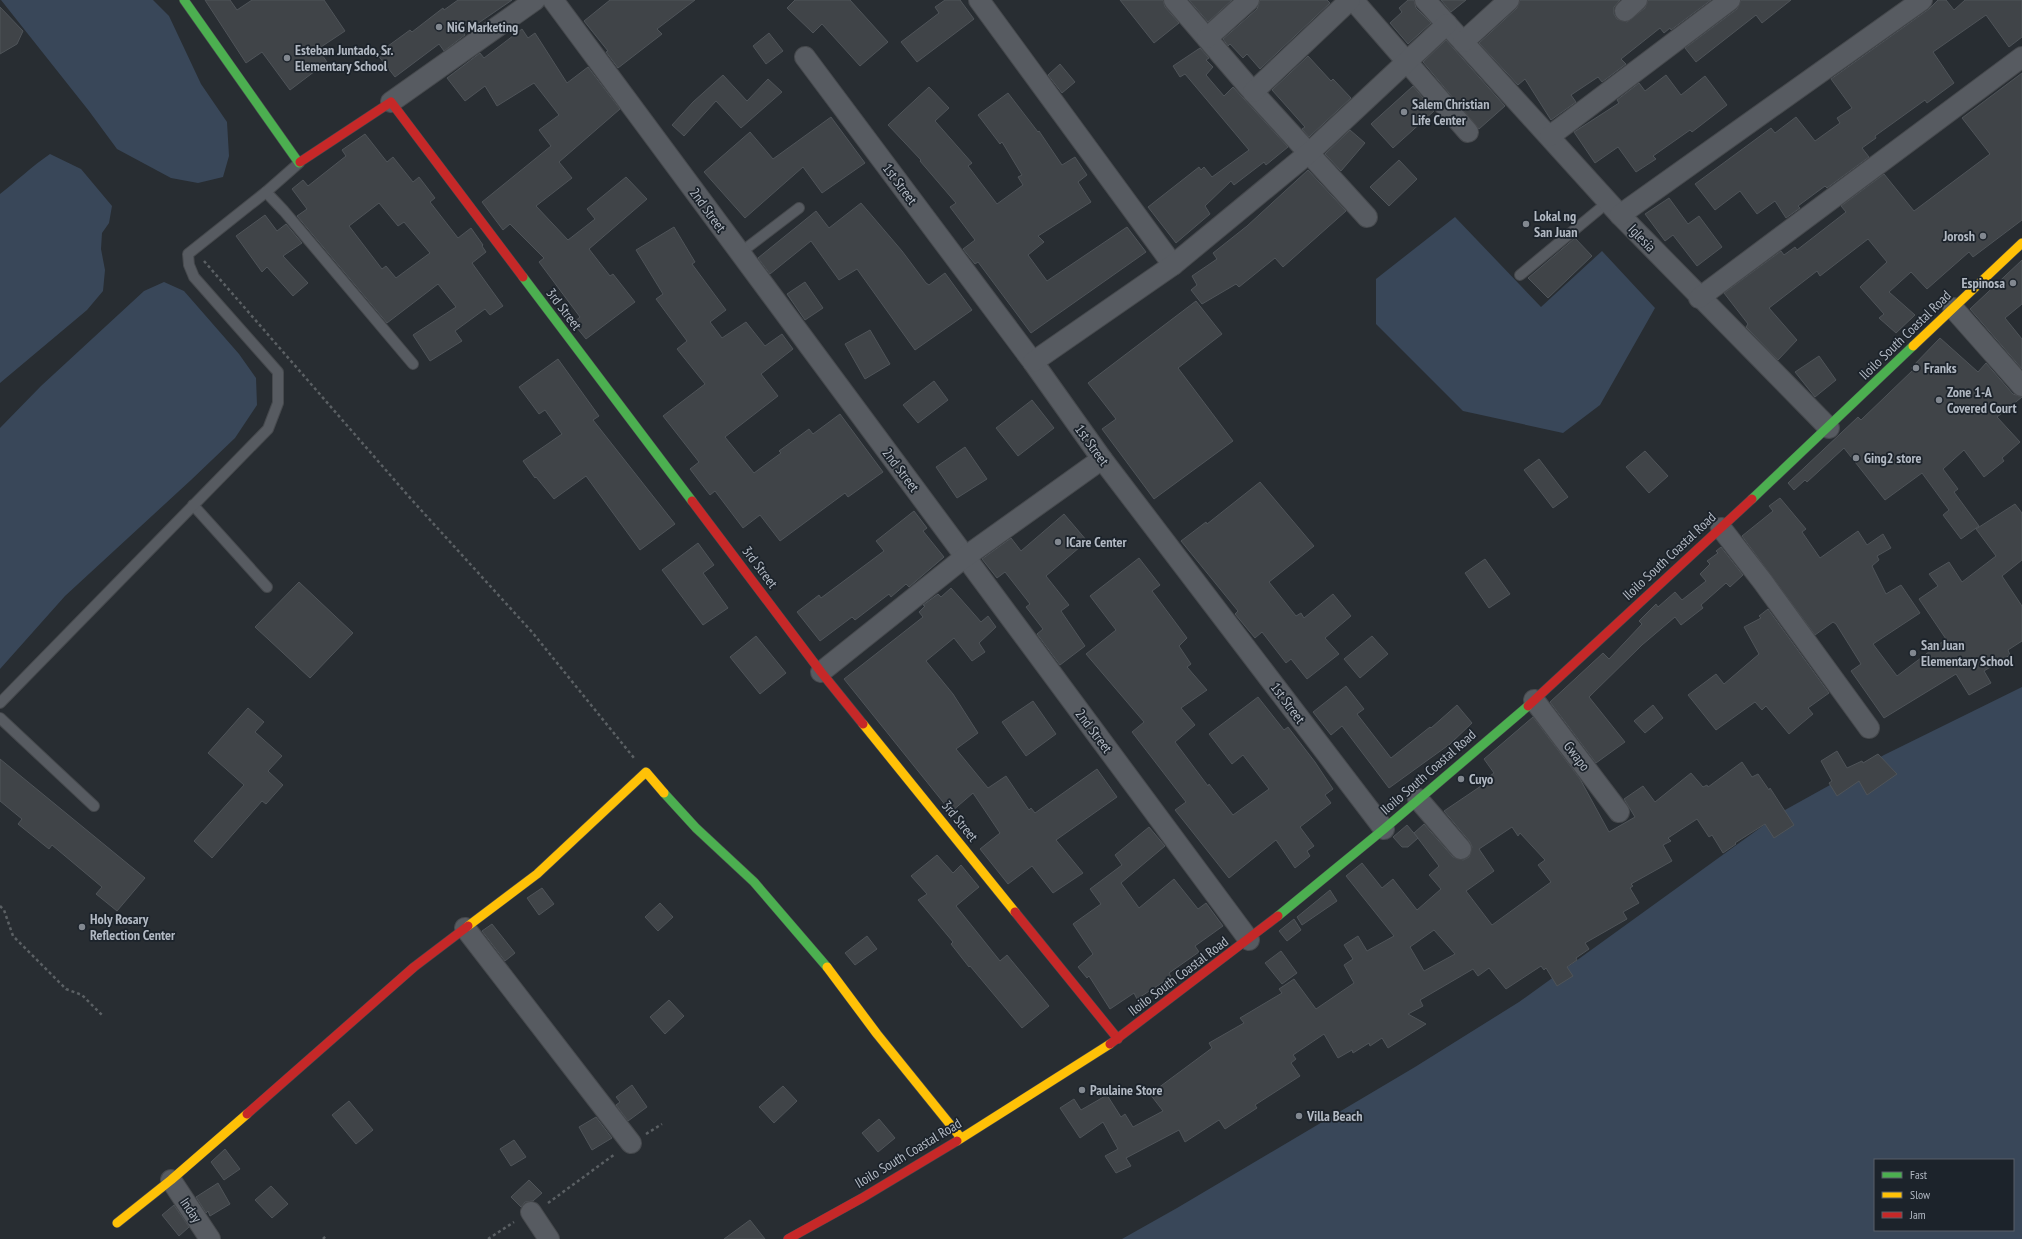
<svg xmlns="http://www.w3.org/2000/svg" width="2022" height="1239" viewBox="0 0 2022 1239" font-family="'PT Sans Narrow',sans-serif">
	<rect width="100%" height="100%" fill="#282d32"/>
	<g fill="#394759" fill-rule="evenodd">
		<polygon points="1,0 153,0 169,16 201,84 227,122 229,156 223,177 198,183 171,178 117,149 89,111"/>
		<path d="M50 154 81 169 112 206 109 223 102 233 101 249 105 270 103 291 87 310 0 383V194C17 181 32 166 50 154Z"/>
		<polygon points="1455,217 1541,307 1602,251 1655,308 1600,405 1563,433 1463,411 1376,324 1376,279"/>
		<polygon points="164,282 184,291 239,354 256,378 257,405 235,438 191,480 65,596 0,669 0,428 41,386 144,291"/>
		<path d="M2022 687V1239H1122L1177 1208 1415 1067 1519 1002 1785 810 1884 755ZM1875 1160H2013V1230H1875Z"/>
	</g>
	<g fill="#404448" stroke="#4f5459" fill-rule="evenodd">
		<polygon points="205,0 230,0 237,10 252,0 324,0 345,31 318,49 327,62 290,90 262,52 246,63"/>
		<polygon points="458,0 512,0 464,33 465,35 444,51 439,44 395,77 377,54 410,30 412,32 443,8 444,10"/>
		<polygon points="610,0 695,0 657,29 662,34 618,68 606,52 608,51 584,21"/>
		<polygon points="795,0 850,0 888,42 860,66 822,24 813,33 787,8"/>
		<polygon points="945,0 960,0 974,19 917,62 901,42 939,13 935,7"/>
		<polygon points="1120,0 1163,0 1165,7 1179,23 1154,43"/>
		<polygon points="1189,0 1232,0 1208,22"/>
		<polygon points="1260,0 1327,0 1330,3 1260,69 1247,54 1243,58 1230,44 1228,46 1223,39 1257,9"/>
		<polygon points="1408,0 1414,0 1416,8 1431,23 1408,44 1390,23 1402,12 1399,8"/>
		<polygon points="1441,0 1466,0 1451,12"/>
		<polygon points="1520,0 1620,0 1614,7 1614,14 1617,19 1627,22 1645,8 1648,0 1711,0 1671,30 1670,28 1664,33 1660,28 1621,59 1626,64 1602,82 1598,77 1571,95 1576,102 1551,120 1525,79 1518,85 1479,43 1517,8"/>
		<polygon points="1741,0 1791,0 1762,23 1756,15 1696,62 1685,48 1737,9"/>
		<polygon points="1938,0 1946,0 1954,10 1965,0 2022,0 2022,37 2009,47 1986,15 1933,52 1954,83 1927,103 1925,100 1875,136 1876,138 1862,148 1869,157 1827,188 1825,186 1798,206 1800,208 1786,218 1775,201 1757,214 1740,191 1715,210 1695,184 1771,128 1775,133 1796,117 1815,141 1840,123 1837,118 1852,108 1831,79 1929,9"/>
		<polygon points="0,7 23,31 17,44 0,54"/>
		<polygon points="522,29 528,38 535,33 567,83 588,67 620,109 559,162 572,178 536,206 568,240 595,219 587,209 626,177 647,199 589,249 610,276 613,274 635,302 586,339 573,323 580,317 539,262 544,258 510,224 503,230 482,202 551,146 539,130 559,115 534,83 497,106 485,86 465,101 447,78 480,53 484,58"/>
		<polygon points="769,33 783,51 766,64 753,46"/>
		<polygon points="1446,40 1505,106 1479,129 1423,62"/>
		<polygon points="1200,48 1209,58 1206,60 1213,67 1206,75 1224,96 1233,87 1288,147 1266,165 1264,162 1234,185 1231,181 1205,206 1210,214 1176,243 1148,207 1199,167 1201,170 1204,167 1212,177 1249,150 1185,74 1180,77 1173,66"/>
		<polygon points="1308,56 1331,81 1333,79 1351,98 1309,137 1302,129 1305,127 1272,90"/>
		<polygon points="1060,64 1075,82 1062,93 1048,75"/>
		<polygon points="2022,73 2022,220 1973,257 1969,252 1927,289 1911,272 1889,292 1915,315 1896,333 1879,318 1884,314 1860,287 1887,262 1868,239 1820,276 1817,271 1769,308 1797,340 1778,360 1746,327 1748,324 1724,293 1781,251 1784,255 1795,247 1797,250 1846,212 1841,206 1884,174 1914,211 1990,154 1962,118"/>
		<polygon points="723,75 747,101 768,79 782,92 741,128 716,101 684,136 672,125 693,102"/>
		<polygon points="1666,75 1681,95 1705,76 1727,105 1692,132 1690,130 1653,156 1656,159 1636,172 1618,147 1595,163 1574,132 1619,103 1617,100 1639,83 1645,91"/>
		<polygon points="1413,86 1434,111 1393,148 1371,124"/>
		<polygon points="929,87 949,108 935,121 972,163 968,166 997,204 1023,185 1018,177 1022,175 1002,142 1000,144 978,115 1008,93 1038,132 1039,131 1062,165 1075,157 1087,175 1078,182 1091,202 1038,236 1044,242 1028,255 1047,281 1127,227 1146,252 1031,333 978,262 975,264 963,249 975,240 950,207 956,203 920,161 921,160 888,125"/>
		<polygon points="831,117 865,163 822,193 803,167 745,218 704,172 750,132 773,159"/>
		<polygon points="1350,130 1365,143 1341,171 1325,154"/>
		<path d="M365 134 387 162 393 157 413 182 419 177 435 198 430 202 458 238 471 228 483 245 482 246 486 252 472 263 503 306 490 315 485 309 455 331 462 341 430 361 413 335 456 307 438 284 387 323 297 216 307 209 292 189 303 180 308 186 346 156 342 150ZM379 203 398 226 404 222 430 253 396 278 386 266 382 269 349 226Z"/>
		<polygon points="1399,160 1417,179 1389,206 1370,187"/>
		<polygon points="1308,170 1346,211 1283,267 1275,258 1239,287 1236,284 1202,304 1191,290 1197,285 1192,276 1217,259 1213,253 1247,226"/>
		<polygon points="1669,198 1688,224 1699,216 1722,247 1697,266 1673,235 1665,241 1645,214"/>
		<polygon points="861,203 902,251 926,283 929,285 945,273 972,310 915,350 857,269 839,280 811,241 770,274 758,258 816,211 829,228"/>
		<polygon points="265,215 277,231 286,224 302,243 283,256 308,283 293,296 267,267 262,272 236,236"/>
		<polygon points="674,227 695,262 692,264 726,310 710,322 722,338 746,322 765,346 782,334 793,349 761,374 778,396 725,437 754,473 781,453 779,451 809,429 813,434 840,414 883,472 848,497 845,493 780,541 760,515 743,528 715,491 710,495 690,469 699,462 663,416 705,384 677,349 687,341 656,299 663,294 636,250"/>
		<polygon points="1575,238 1592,256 1548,298 1528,278"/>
		<polygon points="2022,260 2022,304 2005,318 2022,339 2022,369 1970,309"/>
		<polygon points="805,282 823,308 805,320 787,294"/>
		<polygon points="1196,301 1222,334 1178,368 1233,441 1154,499 1102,429 1116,419 1088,383"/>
		<polygon points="870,330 890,364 865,379 845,344"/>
		<polygon points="1940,338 1978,372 1986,363 2013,394 2022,397 1997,417 2020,442 2002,458 2004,461 1984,477 1964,450 1943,469 1958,489 1954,492 1979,526 1961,539 1943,515 1949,510 1922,473 1885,500 1844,448 1807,482 1805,480 1794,490 1788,483 1858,417 1861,420 1913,370 1911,368"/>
		<polygon points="1819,356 1836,380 1815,397 1795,372"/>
		<polygon points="558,359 599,416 593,420 675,524 640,550 586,476 554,499 536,477 535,478 523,461 562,434 545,410 539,414 519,387"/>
		<polygon points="934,381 948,400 918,423 903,405"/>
		<polygon points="1032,400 1054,428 1018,456 996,428"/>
		<polygon points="965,447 987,479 957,498 936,467"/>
		<polygon points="1645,451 1668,476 1649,493 1626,467"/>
		<polygon points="1539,459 1568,497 1553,508 1524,470"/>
		<polygon points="1260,482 1314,546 1269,582 1296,616 1301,613 1304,618 1333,594 1351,616 1325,638 1339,654 1307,679 1291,659 1286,663 1262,632 1255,638 1235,614 1238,611 1181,541 1206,522 1207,524"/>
		<polygon points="1780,498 1806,529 1802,532 1820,558 1858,531 1867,545 1883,534 1891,548 1877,556 1879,560 1872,566 1886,594 1901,585 1920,613 1873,644 1897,676 1946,639 1919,599 1938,586 1929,574 1949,562 1962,582 1996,556 1976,529 2015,504 2022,513 2022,560 2002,576 2022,606 2022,641 2008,650 2010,655 1984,671 1991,683 1969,695 1956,674 1884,718 1851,671 1861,664 1836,624 1833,622 1815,635 1742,536 1773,511 1769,506"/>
		<polygon points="914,511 927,528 923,531 944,557 909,587 906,584 891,597 889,594 855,620 852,617 820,641 797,612 819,595 821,598 884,551 876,541"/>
		<polygon points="1064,514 1087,541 1046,576 1069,605 1061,611 1085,646 1060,665 1037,634 1043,629 1026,607 1030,604 1005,572 997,578 982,559 1011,538 1021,551"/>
		<polygon points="698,543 714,565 703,573 728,608 703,625 662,570"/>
		<polygon points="1721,547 1743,575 1730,587 1726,583 1701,605 1703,608 1681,625 1675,617 1642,645 1589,697 1625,742 1596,763 1550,702 1603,653 1609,659 1642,624 1639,621 1656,604 1658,607 1675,592 1682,600 1706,581 1700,574 1710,564 1707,561 1718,553 1716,551"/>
		<polygon points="1139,558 1160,585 1152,591 1187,638 1179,646 1191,664 1187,667 1207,690 1181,708 1195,725 1175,742 1208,786 1209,784 1233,815 1269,789 1243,755 1232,764 1209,734 1258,697 1284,730 1288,727 1315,762 1333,789 1325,795 1331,803 1300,827 1314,846 1307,851 1310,856 1295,868 1276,840 1229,878 1175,810 1186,802 1132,732 1144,722 1086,654 1116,630 1090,596"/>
		<polygon points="1485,559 1510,594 1489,608 1465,573"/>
		<polygon points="299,582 353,633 310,678 255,627"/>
		<polygon points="951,588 981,622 988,616 996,627 979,643 985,652 972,661 954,638 926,661 953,694 978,733 956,749 988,788 1006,776 1029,810 1031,808 1035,813 1097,769 1117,797 1056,840 1083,873 1053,893 1032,866 1008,884 980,849 1000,833 973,793 951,812 844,679 923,617 919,612 925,606 923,605 938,594 941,597"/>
		<polygon points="1768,609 1829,693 1808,708 1813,714 1789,734 1766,706 1762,710 1755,702 1716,730 1688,695 1716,674 1724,684 1759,654 1744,627 1761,618 1759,616"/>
		<polygon points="756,636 786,673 760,694 730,657"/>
		<polygon points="1372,636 1388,654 1360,678 1344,659"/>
		<polygon points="1346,686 1364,709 1357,714 1391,758 1430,727 1431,728 1457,705 1472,723 1450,744 1389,788 1342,726 1331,735 1313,712"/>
		<polygon points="1033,701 1056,734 1026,756 1002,722"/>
		<polygon points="1653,705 1663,718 1645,733 1634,721"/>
		<polygon points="248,708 264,722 255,732 282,756 268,771 283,785 266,804 262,801 212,858 194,841 244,785 208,753"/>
		<path d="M1533 717 1580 779 1609 832 1635 817 1624 799 1643 786 1655 802 1691 773 1703 787 1707 785 1708 787 1742 762 1752 777 1758 774 1769 790 1770 788 1794 825 1774 838 1765 824 1735 843 1736 844 1723 853 1712 835 1709 837 1697 819 1668 838 1671 841 1663 845 1672 861 1631 884 1633 886 1630 888 1639 903 1623 912 1627 919 1585 943 1589 949 1576 958 1577 960 1567 967 1573 976 1557 986 1546 968 1544 970 1541 966 1506 989 1489 968 1478 976 1473 969 1420 1000 1423 1006 1408 1014 1426 1024 1388 1048 1382 1038 1370 1046 1369 1043 1353 1053 1352 1050 1338 1058 1324 1034 1293 1055 1296 1059 1291 1063 1300 1076 1255 1105 1257 1108 1225 1129 1219 1120 1185 1142 1179 1130 1126 1158 1131 1166 1116 1173 1105 1156 1118 1149 1103 1122 1080 1138 1060 1108 1074 1099 1081 1110 1107 1095 1121 1117 1125 1114 1133 1127 1163 1111 1150 1094 1212 1048 1209 1043 1244 1023 1240 1018 1282 993 1279 989 1294 979 1316 1009 1354 983 1344 965 1353 959 1344 945 1358 936 1367 951 1394 936 1346 876 1362 863 1382 888 1393 879 1417 910 1441 889 1429 875 1439 866 1414 833 1424 824 1453 857 1463 860 1469 857 1472 847 1470 842 1444 811 1481 786 1479 784 1494 773 1484 759ZM1512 827 1518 836 1520 833 1545 860 1538 865 1551 882 1492 925 1466 891 1494 871 1479 849ZM1434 930 1455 954 1424 971 1410 947Z"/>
		<polygon points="1837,751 1847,768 1862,761 1863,763 1878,754 1897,774 1867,795 1859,781 1837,796 1829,783 1832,781 1821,761"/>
		<polygon points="0,759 145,878 117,911 96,894 102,887 52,845 49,849 18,824 22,819 0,801"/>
		<polygon points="1407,825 1418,838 1408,847 1402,847 1393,837"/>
		<polygon points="1149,827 1165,846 1121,883 1139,908 1174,879 1198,909 1206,903 1223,926 1195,946 1199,952 1169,973 1171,977 1137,999 1134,993 1110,1009 1089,976 1087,978 1078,967 1093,954 1073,924 1101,904 1090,889 1122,865 1115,855"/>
		<polygon points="937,855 953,873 961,865 979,887 956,906 1000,961 1007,955 1049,1006 1022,1028 970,966 969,967 951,944 953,942 918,900 927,894 911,876"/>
		<polygon points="542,888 554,904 539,915 527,898"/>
		<polygon points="1330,890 1337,901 1302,925 1297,917"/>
		<polygon points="660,903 673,917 658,931 645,917"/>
		<polygon points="1294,919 1301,930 1287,941 1279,931"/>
		<polygon points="492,924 515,953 505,961 482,931"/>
		<polygon points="867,936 877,949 855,965 845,953"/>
		<polygon points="1281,951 1297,973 1282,984 1265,963"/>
		<polygon points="669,1000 684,1016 665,1034 650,1017"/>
		<polygon points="632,1085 647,1107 628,1121 616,1105 620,1102 616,1097"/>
		<polygon points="783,1086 797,1101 774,1123 759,1107"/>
		<polygon points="349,1101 373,1130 356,1144 332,1115"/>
		<polygon points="596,1117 612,1138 592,1150 579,1127"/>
		<polygon points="879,1119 895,1138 878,1152 862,1133"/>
		<polygon points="514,1140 526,1157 511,1166 500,1149"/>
		<polygon points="225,1149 240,1169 224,1180 211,1162"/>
		<polygon points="529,1180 542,1193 533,1201 525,1202 521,1207 511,1197"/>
		<polygon points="218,1183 230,1204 210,1216 208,1211 206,1213 196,1197"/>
		<polygon points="271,1186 288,1204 272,1218 255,1200"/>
		<polygon points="174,1205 189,1227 179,1236 162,1215"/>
		<polygon points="750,1220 765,1239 724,1239"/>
	</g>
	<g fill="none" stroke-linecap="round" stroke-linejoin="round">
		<g stroke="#46494d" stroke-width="12">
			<g id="lane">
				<polyline points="266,192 284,211 413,364"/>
				<polyline points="740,253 799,208"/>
				<polyline points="1520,275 1608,202"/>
				<polyline points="193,505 267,587"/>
				<polyline points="0,703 268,429 278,403 278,372 194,277 189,265 188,254 266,192 299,163"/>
				<polyline points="0,718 94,806"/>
			</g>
		</g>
		<g stroke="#46494d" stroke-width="22">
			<g id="street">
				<polyline points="553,0 1249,940"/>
				<polyline points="979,0 1173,265"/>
				<polyline points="1174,0 1253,92 1367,217"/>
				<polyline points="1353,0 1468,132"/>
				<polyline points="1425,0 1620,215 1829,428"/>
				<polyline points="1625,11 1637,0"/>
				<polyline points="1207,38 1249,0"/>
				<polyline points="1463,42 1509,0"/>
				<polyline points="805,57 1033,362 1102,459 1384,829"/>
				<polyline points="1253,92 1350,0"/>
				<polyline points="391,102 535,0"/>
				<polyline points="1550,136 1730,0"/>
				<polyline points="1620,215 1922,0"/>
				<polyline points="1699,298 2022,57"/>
				<polyline points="1953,308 2022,386"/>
				<polyline points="1033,362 1173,265 1310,152 1447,24"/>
				<polyline points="1721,528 1763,582 1869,728"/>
				<polyline points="821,672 965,557 1102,459"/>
				<polyline points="1534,700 1619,812"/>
				<polyline points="1418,799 1461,849"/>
				<polyline points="465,928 631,1143"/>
				<polyline points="171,1180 210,1239"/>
				<polyline points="531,1212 549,1239"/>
			</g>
		</g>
		<g stroke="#46494d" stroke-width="10">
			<g id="fast">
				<polyline points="184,0 299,163 300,162"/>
				<polyline points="523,277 692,501"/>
				<polyline points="1752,499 1913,346"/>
				<polyline points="664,793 696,828 754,882 827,967"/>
				<polyline points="1278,916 1384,829 1528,706"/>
			</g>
		</g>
		<g stroke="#46494d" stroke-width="10">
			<g id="slow">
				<polyline points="1913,346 2022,243"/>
				<polyline points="863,724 1015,912"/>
				<polyline points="468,926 537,874 646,772 664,793"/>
				<polyline points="827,967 877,1034 961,1138"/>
				<polyline points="957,1141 1110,1044"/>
				<polyline points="117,1223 171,1180 247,1114"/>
			</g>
		</g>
		<g stroke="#46494d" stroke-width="10">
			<g id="jam">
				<polyline points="300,162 391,102 523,277"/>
				<polyline points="692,501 821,672 863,724"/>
				<polyline points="1528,706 1752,499"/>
				<polyline points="1015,912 1118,1039"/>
				<polyline points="1110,1044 1278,916"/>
				<polyline points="247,1114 414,967 468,926"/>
				<polyline points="788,1239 862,1198 957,1141"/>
			</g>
		</g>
		<g stroke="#5b6064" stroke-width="2.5" stroke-dasharray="3 3" stroke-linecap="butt">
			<polyline points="204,261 411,499 532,632 634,758"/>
			<polyline points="0,906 4,910 13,936 66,989 82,995 102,1015"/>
			<polyline points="646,1134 662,1124"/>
			<polyline points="548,1203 615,1154"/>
			<polyline points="323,1239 326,1236"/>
			<polyline points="488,1239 514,1222"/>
		</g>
		<use href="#lane" stroke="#575b61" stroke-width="10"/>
		<use href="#street" stroke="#575b61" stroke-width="20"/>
		<use href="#fast" stroke="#4caf50" stroke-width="9"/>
		<use href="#slow" stroke="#ffc107" stroke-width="9"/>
		<use href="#jam" stroke="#c62828" stroke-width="9"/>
	</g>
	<g fill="#828890" stroke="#1c232b" stroke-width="1.5">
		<circle cx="439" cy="27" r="4"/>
		<circle cx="287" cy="58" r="4"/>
		<circle cx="1404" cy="112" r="4"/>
		<circle cx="1526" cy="224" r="4"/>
		<circle cx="1983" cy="236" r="4"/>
		<circle cx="2013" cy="283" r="4"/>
		<circle cx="1916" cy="368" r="4"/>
		<circle cx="1939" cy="400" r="4"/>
		<circle cx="1856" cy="458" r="4"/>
		<circle cx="1058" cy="542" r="4"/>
		<circle cx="1913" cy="653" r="4"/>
		<circle cx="1461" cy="779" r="4"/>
		<circle cx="82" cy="927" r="4"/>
		<circle cx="1082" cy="1090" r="4"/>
		<circle cx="1299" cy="1116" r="4"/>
	</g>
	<g text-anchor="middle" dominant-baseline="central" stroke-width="3.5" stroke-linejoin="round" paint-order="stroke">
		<g font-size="14" font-weight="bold" fill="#b2b9c3" stroke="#1c232b" text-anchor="start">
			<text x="447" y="27">NiG Marketing</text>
			<text x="295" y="50">Esteban Juntado, Sr.<tspan x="295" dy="16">Elementary School</tspan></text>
			<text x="1412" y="104">Salem Christian<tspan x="1412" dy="16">Life Center</tspan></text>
			<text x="1534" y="216">Lokal ng<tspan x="1534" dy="16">San Juan</tspan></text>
			<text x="1975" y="236" text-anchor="end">Jorosh</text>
			<text x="2005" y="283" text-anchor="end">Espinosa</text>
			<text x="1924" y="368">Franks</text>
			<text x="1947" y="392">Zone 1-A<tspan x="1947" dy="16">Covered Court</tspan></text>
			<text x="1864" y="458">Ging2 store</text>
			<text x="1066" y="542">ICare Center</text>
			<text x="1921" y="645">San Juan<tspan x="1921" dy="16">Elementary School</tspan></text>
			<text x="1469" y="779">Cuyo</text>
			<text x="90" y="919">Holy Rosary<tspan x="90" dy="16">Reflection Center</tspan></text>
			<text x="1090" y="1090">Paulaine Store</text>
			<text x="1307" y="1116">Villa Beach</text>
		</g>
		<g font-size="14" fill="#b2b9c3" stroke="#1c232b">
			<text transform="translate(900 184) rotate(53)">1st Street</text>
			<text transform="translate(708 210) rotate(54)">2nd Street</text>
			<text transform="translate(1642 238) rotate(46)">Iglesia</text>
			<text transform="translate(564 309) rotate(53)">3rd Street</text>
			<text transform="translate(1905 335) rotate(-44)">Iloilo South Coastal Road</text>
			<text transform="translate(1092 445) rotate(54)">1st Street</text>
			<text transform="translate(901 470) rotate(53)">2nd Street</text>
			<text transform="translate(1669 556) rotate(-43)">Iloilo South Coastal Road</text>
			<text transform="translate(760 567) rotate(53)">3rd Street</text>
			<text transform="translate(1288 703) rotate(53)">1st Street</text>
			<text transform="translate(1094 731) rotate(53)">2nd Street</text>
			<text transform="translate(1577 756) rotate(53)">Gwapo</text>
			<text transform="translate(1428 772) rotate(-41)">Iloilo South Coastal Road</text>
			<text transform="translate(960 821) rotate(51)">3rd Street</text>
			<text transform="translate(1178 976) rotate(-37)">Iloilo South Coastal Road</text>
			<text transform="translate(908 1153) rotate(-31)">Iloilo South Coastal Road</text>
			<text transform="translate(191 1210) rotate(56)">Inday</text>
		</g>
	</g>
	<rect x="1874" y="1159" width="140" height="72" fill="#1c232b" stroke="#585f68"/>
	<rect x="1882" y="1172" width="20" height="6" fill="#4caf50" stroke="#585f68"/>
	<text x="1910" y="1179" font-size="12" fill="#b2b9c3">Fast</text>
	<rect x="1882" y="1192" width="20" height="6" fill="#ffc107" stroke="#585f68"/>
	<text x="1910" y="1199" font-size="12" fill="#b2b9c3">Slow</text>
	<rect x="1882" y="1212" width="20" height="6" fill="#c62828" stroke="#585f68"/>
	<text x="1910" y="1219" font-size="12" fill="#b2b9c3">Jam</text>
</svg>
